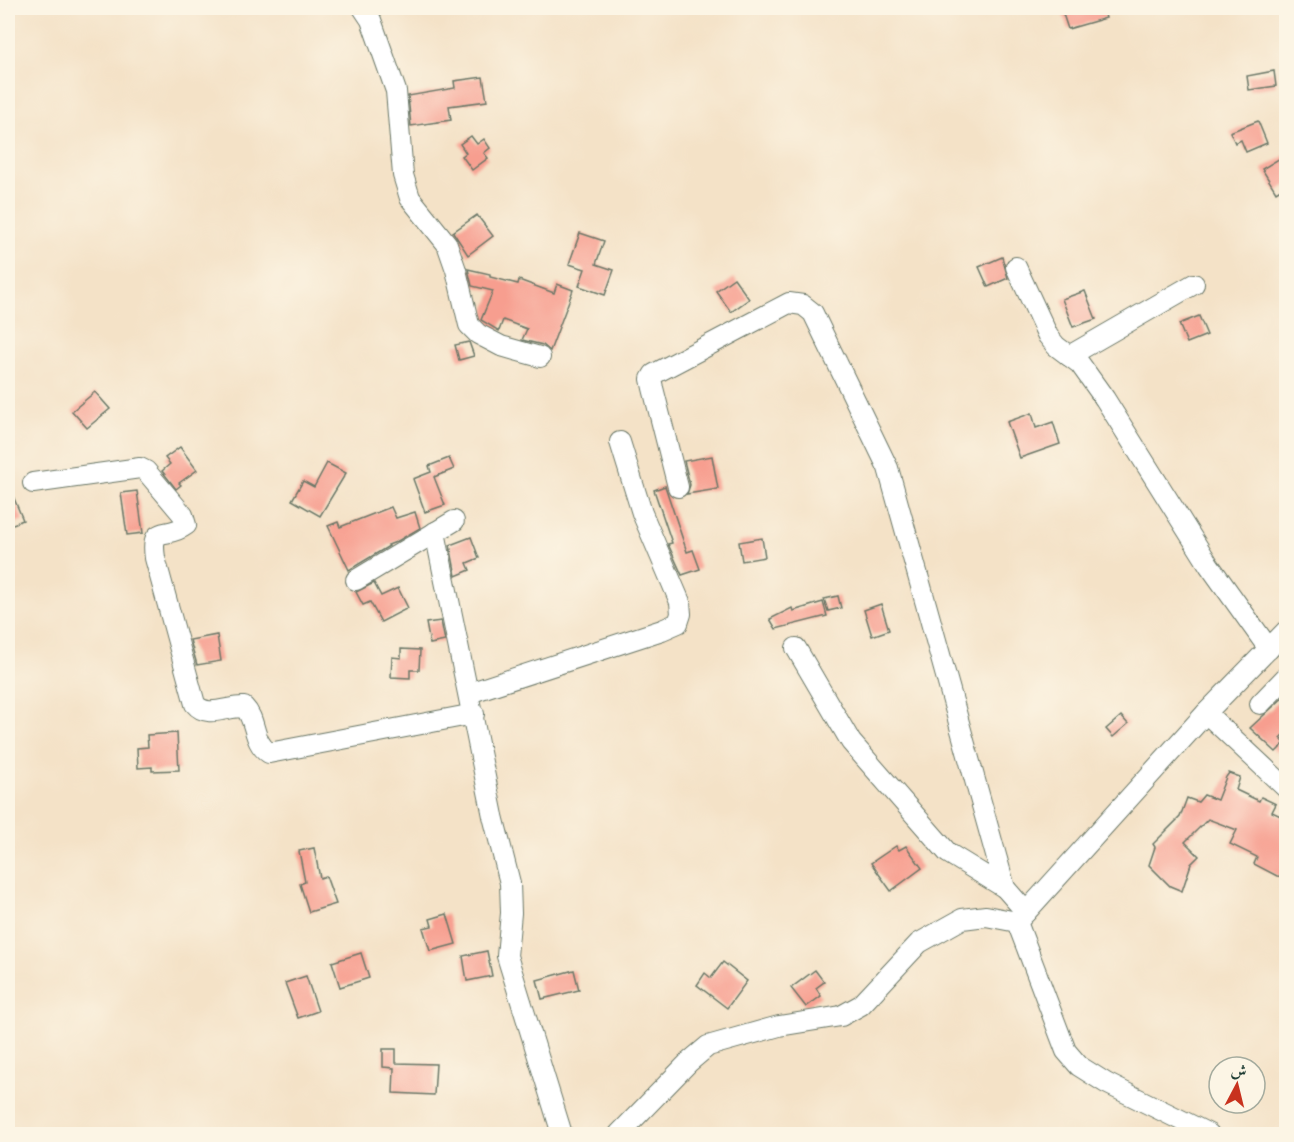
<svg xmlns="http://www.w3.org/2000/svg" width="1294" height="1142" viewBox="0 0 1294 1142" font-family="Alegreya,Amiri,serif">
	<rect width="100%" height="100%" fill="#fcf5e5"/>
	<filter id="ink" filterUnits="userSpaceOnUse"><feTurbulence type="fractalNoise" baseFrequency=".0167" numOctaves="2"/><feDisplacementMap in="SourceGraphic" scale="12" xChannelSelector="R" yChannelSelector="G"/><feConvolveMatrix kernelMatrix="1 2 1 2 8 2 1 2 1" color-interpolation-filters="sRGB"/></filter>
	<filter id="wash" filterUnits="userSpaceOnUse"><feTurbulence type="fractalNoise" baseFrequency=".008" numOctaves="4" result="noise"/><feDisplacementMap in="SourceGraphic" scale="24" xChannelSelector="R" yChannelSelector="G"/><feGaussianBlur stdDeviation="1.35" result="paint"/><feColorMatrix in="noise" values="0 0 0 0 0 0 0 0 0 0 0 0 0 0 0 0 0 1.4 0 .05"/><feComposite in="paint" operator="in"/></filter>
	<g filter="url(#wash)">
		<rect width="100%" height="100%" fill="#f4e2c7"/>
		<g id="blocks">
			<g fill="#f79e8f">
				<polygon points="1061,8 1103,8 1106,18 1068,29"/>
				<polygon points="1274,71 1276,86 1249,90 1247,76"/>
				<polygon points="483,77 487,101 449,106 451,120 411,126 408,96 455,88 454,81"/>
				<polygon points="1258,121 1267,143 1246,152 1241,140 1235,143 1230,132"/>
				<polygon points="471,136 477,144 484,139 490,148 484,153 488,158 472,170 462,156 466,153 460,144"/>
				<polygon points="1287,154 1287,185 1276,192 1262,169"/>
				<polygon points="477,215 493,236 468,255 453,232"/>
				<polygon points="580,233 604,241 596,264 614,270 605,295 579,286 585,269 569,264"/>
				<polygon points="1002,257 1008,278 988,287 979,267"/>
				<polygon points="468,269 490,274 490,277 518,284 519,280 554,293 557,284 573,290 550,351 543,345 522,340 527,329 503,320 499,331 481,320 493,291 472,286"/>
				<polygon points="734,278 749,299 731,312 716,291"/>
				<polygon points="1085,291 1096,319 1073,327 1062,299"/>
				<polygon points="1199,316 1207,335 1187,343 1179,324"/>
				<polygon points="469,342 474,356 459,360 455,345"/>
				<polygon points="95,392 110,409 87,428 72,411"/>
				<polygon points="1032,413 1036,428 1053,422 1060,444 1020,458 1007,422"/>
				<polygon points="180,447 197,470 179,483 181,485 176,489 162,471 170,464 165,458"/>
				<polygon points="712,456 718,489 687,494 690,485 684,461"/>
				<polygon points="449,458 454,469 434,477 445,505 425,512 413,479 431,472 429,466"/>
				<polygon points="327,463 346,473 320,516 292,500 303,481 314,487"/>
				<polygon points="8,484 23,520 8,526"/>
				<polygon points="665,486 687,552 693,550 700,569 682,575 668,544 672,543 654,490"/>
				<polygon points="137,491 143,533 127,535 121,493"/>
				<polygon points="391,507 396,518 415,512 420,528 396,542 388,545 389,546 349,570 328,526 338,522 340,527"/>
				<polygon points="471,537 479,558 467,563 470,570 456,576 450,545"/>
				<polygon points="762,538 765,557 742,561 739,542"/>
				<polygon points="374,583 381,596 398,588 408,608 381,622 370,602 363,605 356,592"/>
				<polygon points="838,596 841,608 828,611 824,599"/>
				<polygon points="823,602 827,616 776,629 770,619 792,608 793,611"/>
				<polygon points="881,604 889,630 872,636 864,610"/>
				<polygon points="441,621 445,641 430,644 426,623"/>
				<polygon points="217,635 221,661 197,665 190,640"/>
				<polygon points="401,649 420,650 419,670 410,670 410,678 391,677 392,657 401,658"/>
				<polygon points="1287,694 1287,731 1280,738 1285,743 1276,752 1250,728"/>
				<polygon points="1121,716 1128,724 1113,737 1106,729"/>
				<polygon points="177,733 179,770 152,771 152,767 138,768 137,748 148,747 147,735"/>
				<polygon points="1229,773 1240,777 1236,790 1259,801 1261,797 1276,804 1272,812 1287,819 1287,877 1277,876 1254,864 1257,857 1230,844 1237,830 1208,819 1185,842 1199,856 1191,864 1182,891 1170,886 1149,865 1155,847 1153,844 1180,817 1187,798 1198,802 1204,795 1217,800 1226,777"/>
				<polygon points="896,846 899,850 906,846 922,868 891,891 871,863"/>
				<polygon points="314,848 320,878 326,876 336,904 309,912 300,884 305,882 299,851"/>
				<polygon points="447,914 456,944 430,951 423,928 432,926 430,919"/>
				<polygon points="487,951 492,976 467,981 463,956"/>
				<polygon points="361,953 369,978 340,987 332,962"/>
				<polygon points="723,962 747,981 727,1008 697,985 705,973 711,978"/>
				<polygon points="574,970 579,990 542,999 537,980"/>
				<polygon points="815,970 824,982 816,988 821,996 806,1007 791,988"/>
				<polygon points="306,976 318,1011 298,1018 285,983"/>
				<polygon points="383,1049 396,1049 396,1063 436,1064 434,1095 393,1093 394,1068 383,1067"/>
			</g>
		</g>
	</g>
	<g filter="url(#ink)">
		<use href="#blocks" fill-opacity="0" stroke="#6a7767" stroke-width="1.5"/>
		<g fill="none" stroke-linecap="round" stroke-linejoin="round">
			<g stroke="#6a7767" stroke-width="22">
				<g id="minor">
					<polyline points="363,8 371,20 396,91 403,175 410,198 447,244 456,270 469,325 478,334 501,346 540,357"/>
					<polyline points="1016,267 1048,336 1056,346 1080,364 1105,399 1209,565 1269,649"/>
					<polyline points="1069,356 1194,284"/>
					<path d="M33 483 140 468 146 471 183 515 186 525C166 540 150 523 155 558L195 704C207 719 228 706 244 707 257 720 252 742 269 753L474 714"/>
					<polyline points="678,487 653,388 651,379 654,374 789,303 803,305 813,313 888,468 1005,888"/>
					<polyline points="435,532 493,816 510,883 511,913 507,956 562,1134"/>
					<polyline points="356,580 454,521"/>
					<polyline points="796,648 851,742 948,853 1005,888 1026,912"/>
					<polyline points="469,693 662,630 678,623 681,614 680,602 642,513 620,442"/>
					<polyline points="1260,704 1286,677"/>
					<polyline points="1206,713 1286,788"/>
					<polyline points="1017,922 1206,713 1286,631"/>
					<polyline points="619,1134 689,1062 708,1046 779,1026 841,1016 861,1005 919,943 962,919 986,916 1017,922 1066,1051 1079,1066 1106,1083 1209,1134"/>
				</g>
			</g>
			<use href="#minor" stroke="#fff" stroke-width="20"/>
		</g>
	</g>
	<rect width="1294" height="1142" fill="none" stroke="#fcf5e5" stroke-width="30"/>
	<g transform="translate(1237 1085) rotate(7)"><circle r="28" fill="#fcf5e5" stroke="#a4ab9e" stroke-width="1.5"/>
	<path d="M0-4.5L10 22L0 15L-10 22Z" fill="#c8321e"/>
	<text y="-9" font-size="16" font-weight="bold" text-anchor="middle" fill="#1f3d34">ش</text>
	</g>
</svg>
